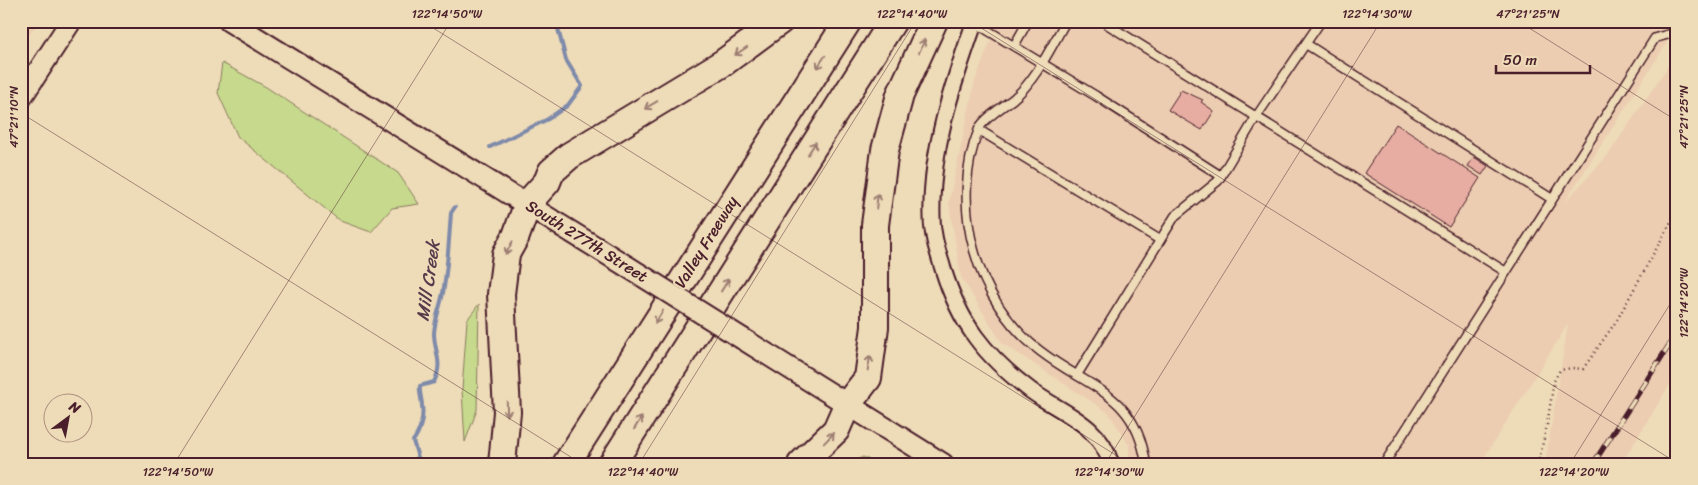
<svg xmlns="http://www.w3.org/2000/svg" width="1698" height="485" viewBox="0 0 1698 485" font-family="Sriracha,sans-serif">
	<rect width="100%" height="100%" fill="#eedbb8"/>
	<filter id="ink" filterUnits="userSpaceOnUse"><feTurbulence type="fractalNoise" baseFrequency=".02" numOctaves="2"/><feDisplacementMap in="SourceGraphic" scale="10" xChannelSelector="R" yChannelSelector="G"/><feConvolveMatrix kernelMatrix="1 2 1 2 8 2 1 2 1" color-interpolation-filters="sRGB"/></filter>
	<g filter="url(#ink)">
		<g fill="#eccdb1">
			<polygon points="21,21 38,21 21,47"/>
			<polygon points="998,21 1677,21 1677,25 1659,55 1564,203 1608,155 1677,53 1677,373 1621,464 1545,464 1568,324 1480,464 1129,464 1129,445 1109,413 1002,343 961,277 949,202 975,81"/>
		</g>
		<g fill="#c6d98d" stroke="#887c5c">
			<polygon points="222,63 266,87 398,173 419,204 392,208 371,232 340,221 238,137 218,93"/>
			<polygon points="479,304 477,410 465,442 462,390 467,320"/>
			<polygon points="863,457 878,464 847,464"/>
		</g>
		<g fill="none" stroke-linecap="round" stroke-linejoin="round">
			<g stroke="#7e8aaa" stroke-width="4">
				<polyline points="490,147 548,119 568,105 582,86 566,60 556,21"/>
				<path d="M420 464 413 441C420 432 424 417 422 406 422 398 419 394 420 386L434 382C444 362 434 352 434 333 435 317 442 303 444 287 448 263 449 238 451 213L455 207"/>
			</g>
		</g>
		<g fill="#e7ada2" stroke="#4a1f2b">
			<polygon points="1181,90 1203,100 1201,102 1214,111 1202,130 1168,110"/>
			<polygon points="1396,124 1480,178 1449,227 1364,173"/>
			<polygon points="1474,157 1488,166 1482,175 1468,166"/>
		</g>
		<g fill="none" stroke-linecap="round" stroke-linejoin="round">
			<g stroke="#4a1f2b" stroke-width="11">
				<g id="lane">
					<path d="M1066 21C1051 47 1036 80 1013 99 1005 105 982 120 979 129 949 204 975 302 1040 351 1089 389 1136 393 1146 464"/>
					<polyline points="1102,21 1506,272"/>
					<polyline points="974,22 1096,96 1221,176"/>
					<polyline points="1306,44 1552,199"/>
					<polyline points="1014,46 1028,21"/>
					<polyline points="21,65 35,73"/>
					<polyline points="979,130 1160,240"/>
					<polyline points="1077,375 1175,216 1218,181 1256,117 1321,21"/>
					<polyline points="1384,464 1655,38 1677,32"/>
				</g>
			</g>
			<g stroke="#4a1f2b" stroke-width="19">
				<path id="street" d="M975 21C953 83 930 151 932 217 932 235 938 252 943 269 960 324 984 355 1030 390 1061 413 1099 423 1111 464"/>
			</g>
			<g stroke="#4a1f2b" stroke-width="24">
				<g id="secondary">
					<polyline points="229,21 628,267"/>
					<polyline points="21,98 71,21"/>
					<polyline points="743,339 943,464"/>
				</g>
			</g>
			<g stroke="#4a1f2b" stroke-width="30">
				<g id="highway">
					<polyline points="502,464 507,412 501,294 506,254 516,236 528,203 547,182 551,172 569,156 723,63 780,21"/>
					<polyline points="566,464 848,21"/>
					<polyline points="612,464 893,21"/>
					<polyline points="801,464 836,430 847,405 868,378 875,327 875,225 885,150 900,95 934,21"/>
				</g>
			</g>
			<polyline stroke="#4a1f2b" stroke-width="2.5" stroke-dasharray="1 4" stroke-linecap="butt" points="1538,464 1547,425 1554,381 1560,370 1572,368 1583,369 1617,320 1677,211"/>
			<use href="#lane" stroke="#eedbb8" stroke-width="8"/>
			<use href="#street" stroke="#eedbb8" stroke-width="15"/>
			<use href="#secondary" stroke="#eedbb8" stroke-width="20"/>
			<use href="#highway" stroke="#eedbb8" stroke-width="26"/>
			<g stroke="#4a1f2b" stroke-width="5.5">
				<polyline id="rail" points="1593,464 1677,333"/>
			</g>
			<use href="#rail" stroke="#eedbb8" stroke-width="4" stroke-dasharray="11" stroke-linecap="butt"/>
			<g stroke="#4a1f2b" stroke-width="24" stroke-linecap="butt">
				<polyline id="secondary-bridge" points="628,267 743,339"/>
			</g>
			<use href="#secondary-bridge" stroke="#eedbb8" stroke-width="20"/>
		</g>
		<defs><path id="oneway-shaft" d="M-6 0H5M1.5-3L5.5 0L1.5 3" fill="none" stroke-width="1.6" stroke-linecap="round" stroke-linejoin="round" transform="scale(1.25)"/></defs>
		<g stroke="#9c7d72">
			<use href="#oneway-shaft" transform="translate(922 46) rotate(-66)"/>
			<use href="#oneway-shaft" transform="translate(741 51) rotate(146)"/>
			<use href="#oneway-shaft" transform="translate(821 62) rotate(123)"/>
			<use href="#oneway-shaft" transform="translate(651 105) rotate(149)"/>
			<use href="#oneway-shaft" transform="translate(812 148) rotate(-58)"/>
			<use href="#oneway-shaft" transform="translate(877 201) rotate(-84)"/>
			<use href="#oneway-shaft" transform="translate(509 248) rotate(118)"/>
			<use href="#oneway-shaft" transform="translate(725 285) rotate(-58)"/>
			<use href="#oneway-shaft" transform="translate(659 317) rotate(122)"/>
			<use href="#oneway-shaft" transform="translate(869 363) rotate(-80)"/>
			<use href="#oneway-shaft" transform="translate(507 409) rotate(89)"/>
			<use href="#oneway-shaft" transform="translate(638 423) rotate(-58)"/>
			<use href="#oneway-shaft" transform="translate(829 438) rotate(-46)"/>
		</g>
	</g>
	<path fill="none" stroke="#4a1f2b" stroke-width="1" stroke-opacity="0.45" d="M422 21 1130 464M970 21 1677 463M1518 21 1677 121M21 113 582 464M21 456 34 464M174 464 451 21M639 464 916 21M1105 464 1381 21M1570 464 1677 293"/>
	<g text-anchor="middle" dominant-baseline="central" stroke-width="4" stroke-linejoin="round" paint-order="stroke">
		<g font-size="16" fill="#4a1f2b" stroke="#eedbb8">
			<text transform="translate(587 241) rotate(32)">South 277th Street</text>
			<text transform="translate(706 242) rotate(-58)">Valley Freeway</text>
		</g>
		<g font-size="18" font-style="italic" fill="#573a4b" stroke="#eedbb8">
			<text transform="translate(428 281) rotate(-82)">Mill Creek</text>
		</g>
	</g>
	<rect width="1698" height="485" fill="none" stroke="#eedbb8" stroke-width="55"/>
	<g transform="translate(68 418) rotate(32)"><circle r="24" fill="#eedbb8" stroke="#ac9080"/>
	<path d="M0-4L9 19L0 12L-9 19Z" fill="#4a1f2b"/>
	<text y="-8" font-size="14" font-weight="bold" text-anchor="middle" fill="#4a1f2b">N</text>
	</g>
	<path d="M1496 65v8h94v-8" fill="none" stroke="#4a1f2b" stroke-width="2.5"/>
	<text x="1503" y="65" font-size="15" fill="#4a1f2b" stroke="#eedbb8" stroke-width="4" paint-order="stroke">50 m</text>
	<rect x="28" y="28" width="1642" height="430" fill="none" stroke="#4a1f2b" stroke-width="2"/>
	<g font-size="12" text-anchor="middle" fill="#4a1f2b">
		<text x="447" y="18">122°14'50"W</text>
		<text x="912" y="18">122°14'40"W</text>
		<text x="1377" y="18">122°14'30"W</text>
		<text x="1528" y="18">47°21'25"N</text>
		<text transform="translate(1684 117) rotate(-90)" y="4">47°21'25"N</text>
		<text transform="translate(14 117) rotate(-90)" y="4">47°21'10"N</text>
		<text transform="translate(1684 303) rotate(-90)" y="4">122°14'20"W</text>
		<text x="178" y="476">122°14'50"W</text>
		<text x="643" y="476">122°14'40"W</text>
		<text x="1109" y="476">122°14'30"W</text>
		<text x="1574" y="476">122°14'20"W</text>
	</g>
</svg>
